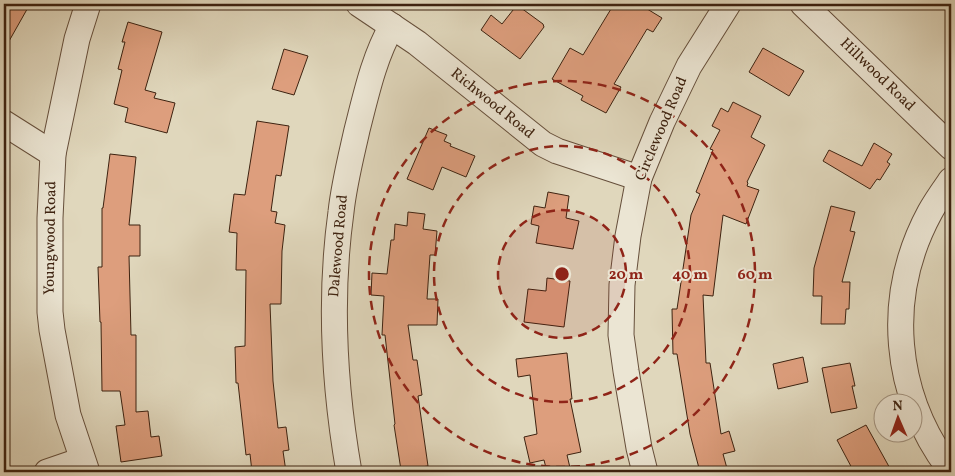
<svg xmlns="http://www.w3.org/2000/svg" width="955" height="476" viewBox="0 0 955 476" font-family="Vollkorn,serif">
	<rect width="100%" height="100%" fill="#e0d7bc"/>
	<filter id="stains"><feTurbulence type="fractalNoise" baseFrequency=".004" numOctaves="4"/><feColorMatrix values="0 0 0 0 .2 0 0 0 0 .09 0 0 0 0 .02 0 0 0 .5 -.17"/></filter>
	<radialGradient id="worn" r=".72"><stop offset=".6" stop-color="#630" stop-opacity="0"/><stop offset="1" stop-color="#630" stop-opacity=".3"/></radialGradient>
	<g fill="#dd9e7d" stroke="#3d2210">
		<polygon points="4,4 30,4 4,50"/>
		<polygon points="614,4 639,4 662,18 653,32 647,29 614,84 621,87 606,113 581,100 583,96 552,79 570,48 583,55"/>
		<polygon points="517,5 543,24 544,27 520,59 481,30 491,15 502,24"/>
		<polygon points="128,22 162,32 145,90 156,93 154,98 175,103 167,133 125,122 128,108 114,104 122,70 118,69 125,42 122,42"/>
		<polygon points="763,48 804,71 789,96 749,72"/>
		<polygon points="284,49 308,56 294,95 272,89"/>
		<polygon points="733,102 761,116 751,137 765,145 747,182 748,183 747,186 759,190 746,224 723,215 713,296 703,295 706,363 710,363 721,434 729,431 735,451 723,454 728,472 700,472 690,434 677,354 673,354 672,309 677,309 691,215 700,194 696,192 713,150 710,149 720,130 712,126 721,108 728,112"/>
		<polygon points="257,121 289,126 281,176 276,175 271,211 277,212 275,223 285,225 282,251 281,304 270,304 273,381 278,428 286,427 289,450 283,451 286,472 252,472 250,454 246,455 238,383 236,383 235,347 245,346 246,270 236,270 237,233 229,232 234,194 245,195"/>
		<polygon points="429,128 447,135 444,141 451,144 450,146 475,156 466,177 442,167 433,190 407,179"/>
		<polygon points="874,143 892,154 887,162 890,164 880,180 877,179 870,189 823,161 829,150 862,166"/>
		<polygon points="110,154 136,157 129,225 140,225 140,256 129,256 131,335 136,335 136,412 148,411 151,437 159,436 162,456 121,462 116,426 125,425 120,391 102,391 101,322 100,322 98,267 102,267 102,208 103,208"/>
		<polygon points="548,192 569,196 566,218 579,221 573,249 536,243 539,226 531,224 534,206 545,208"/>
		<polygon points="831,206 855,212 850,231 855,232 842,282 850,282 849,309 846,309 845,324 821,324 822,296 813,296 814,268"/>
		<polygon points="408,212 425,214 423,229 437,231 435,255 430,255 427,299 438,299 437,325 408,325 413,360 417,360 422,395 418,396 428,466 401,470 394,425 395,424 385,335 382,335 384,296 371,295 372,273 387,274 391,240 394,240 395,224 407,226"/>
		<polygon points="547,278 570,281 564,327 524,322 528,289 546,291"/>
		<polygon points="567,353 572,399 570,399 581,452 567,455 571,472 547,472 544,460 530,463 524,437 537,434 530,375 518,377 516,359"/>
		<polygon points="803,357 808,382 778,389 773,364"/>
		<polygon points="850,363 855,386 852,386 857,408 831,413 822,368"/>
		<polygon points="866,425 892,472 854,472 837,440"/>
	</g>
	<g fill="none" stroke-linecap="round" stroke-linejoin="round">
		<g stroke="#664f3b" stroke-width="27">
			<g id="minor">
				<polyline points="359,4 417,43 543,144 557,151 639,178"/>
				<polyline points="803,4 951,147"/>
				<polyline points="4,123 53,154"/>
				<path d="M951 180C944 190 936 201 930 212 884 297 893 395 951 471"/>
				<polyline points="47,472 82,460"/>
				<polyline points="87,472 68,415 52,330 50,312 50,218 53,154 77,39 88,4"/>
				<path d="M349 472C334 386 329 299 341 212 344 184 351 157 357 130 366 95 374 57 392 26"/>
				<polyline points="645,472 639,448 626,371 621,335 622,285 628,236 639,178 662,122 689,66 728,4"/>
			</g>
		</g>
		<use href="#minor" stroke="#ebe5d3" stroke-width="25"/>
	</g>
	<circle cx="562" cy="274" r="64" fill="#8f2418" fill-opacity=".12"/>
	<g fill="none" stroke="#8f2418" stroke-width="2.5" stroke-dasharray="9 6">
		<circle cx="562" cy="274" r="64"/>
		<circle cx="562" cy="274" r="128"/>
		<circle cx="562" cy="274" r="193"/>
	</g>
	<g text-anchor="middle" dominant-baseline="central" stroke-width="4" stroke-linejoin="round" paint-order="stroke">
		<g font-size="15" fill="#3d2210" stroke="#ebe5d3">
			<text transform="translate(877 75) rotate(44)">Hillwood Road</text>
			<text transform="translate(492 104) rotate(39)">Richwood Road</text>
			<text transform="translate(662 129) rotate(-67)">Circlewood Road</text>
			<text transform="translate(51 238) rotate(-89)">Youngwood Road</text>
			<text transform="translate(339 246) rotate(-85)">Dalewood Road</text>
		</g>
	</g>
	<circle cx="562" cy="274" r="8" fill="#8f2418" stroke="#ebe5d3" stroke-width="2.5"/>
	<g font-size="15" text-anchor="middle" font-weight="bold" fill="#8f2418" stroke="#ebe5d3" stroke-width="4" stroke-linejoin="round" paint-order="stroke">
		<text x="626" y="279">20 m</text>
		<text x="690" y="279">40 m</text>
		<text x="755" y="279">60 m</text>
	</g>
	<rect width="955" height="476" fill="none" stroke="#e0d7bc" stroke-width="20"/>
	<rect x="5" y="5" width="945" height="466" fill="none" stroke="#3d2210" stroke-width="2.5"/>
	<rect x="10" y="10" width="935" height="456" fill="none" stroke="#3d2210"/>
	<g transform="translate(898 418) rotate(358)"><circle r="24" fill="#ebe5d3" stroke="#a59785"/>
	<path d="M0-4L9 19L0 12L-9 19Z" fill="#8f2418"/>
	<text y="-8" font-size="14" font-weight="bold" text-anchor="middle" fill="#3d2210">N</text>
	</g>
	<rect width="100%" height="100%" filter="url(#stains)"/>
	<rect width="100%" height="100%" fill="url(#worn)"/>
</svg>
